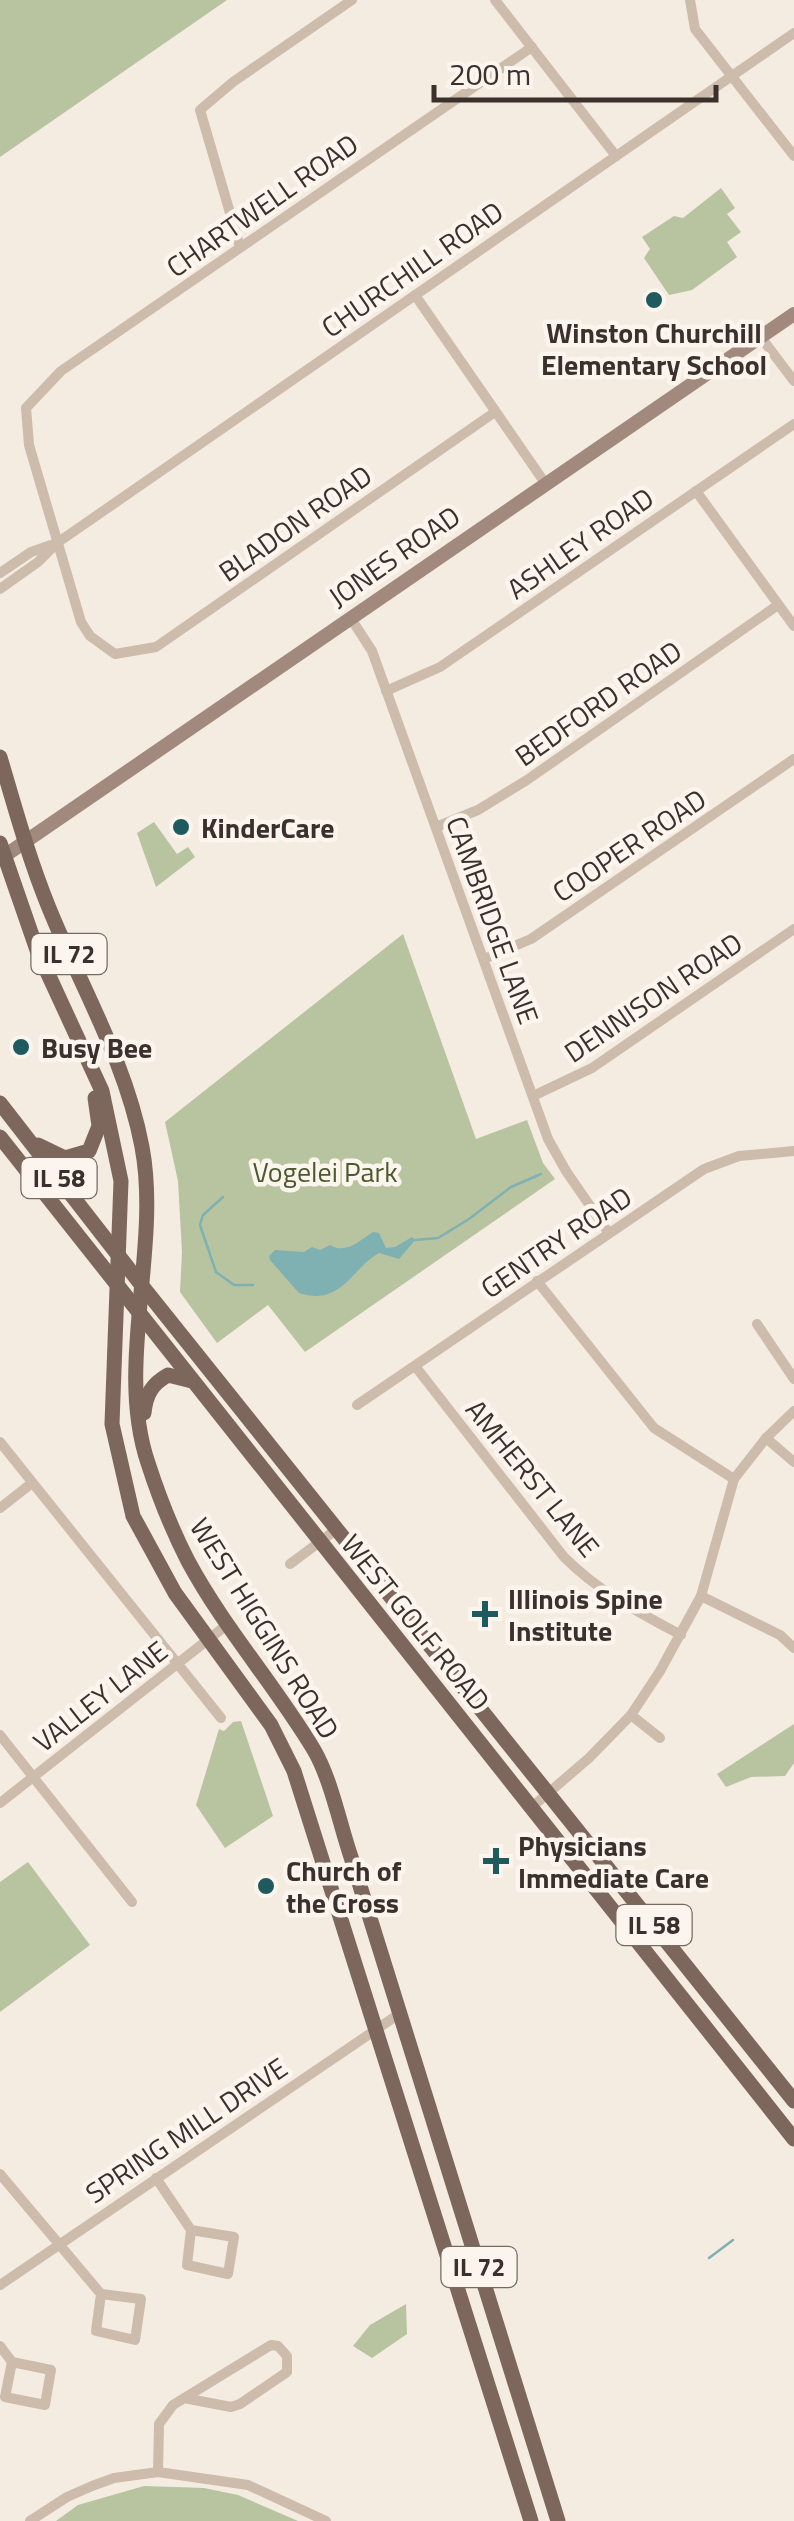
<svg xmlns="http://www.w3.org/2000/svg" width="794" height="2521" viewBox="0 0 794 2521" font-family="'Titillium Web',sans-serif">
	<rect width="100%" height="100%" fill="#f4ebe1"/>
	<g fill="#b8c4a0">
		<polygon points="0,0 227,0 0,157"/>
		<polygon points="721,188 735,208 727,214 741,232 727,242 737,257 692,290 669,295 644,258 650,249 642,237 674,216 683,218"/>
		<polygon points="154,822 177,854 188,847 195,857 156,887 137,833"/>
		<polygon points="403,934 476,1139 527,1120 543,1163 555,1179 305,1352 268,1305 217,1343 180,1292 182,1252 178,1181 165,1122"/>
		<polygon points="241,1721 273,1816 225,1848 196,1805 219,1729 224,1731 233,1722"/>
		<polygon points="794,1724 794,1763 785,1776 751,1777 726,1787 717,1774"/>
		<polygon points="28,1862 90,1945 0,2012 0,1882"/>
		<polygon points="406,2304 407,2334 372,2358 353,2346 370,2325"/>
		<polygon points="144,2486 204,2488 238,2495 298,2521 56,2521 78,2505"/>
	</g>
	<path fill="#7fb0b2" d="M373 1232 379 1233 386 1248 395 1247 412 1237 415 1240 399 1259 379 1253C352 1268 341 1307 299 1293L270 1260 269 1256 275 1250 304 1252 312 1247 320 1250 330 1245C346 1255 360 1240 373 1232Z"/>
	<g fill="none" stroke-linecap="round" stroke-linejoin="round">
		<g stroke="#7fb0b2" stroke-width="2.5">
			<polyline points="223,1197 203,1215 200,1225 216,1272 234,1285 253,1285"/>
			<polyline points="415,1240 438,1238 469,1219 511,1187 541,1174"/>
			<polyline points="709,2258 733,2240"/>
		</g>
		<g stroke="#cdbbac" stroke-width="10">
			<polyline points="495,0 616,156"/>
			<polyline points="690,0 695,29 794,156"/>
			<polyline points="240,247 200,110 233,82 352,0"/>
			<polyline points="415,295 545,483"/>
			<polyline points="760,336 794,381"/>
			<polyline points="495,412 156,647 115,654 90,636 81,622 29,445 26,408 61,371 532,47"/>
			<polyline points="696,491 794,626"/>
			<polyline points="0,573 31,552 51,545"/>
			<polyline points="0,589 38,562 57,543 794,33"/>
			<polyline points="350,617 372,651 548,1139 566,1171 608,1232"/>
			<polyline points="386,691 440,667 794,424"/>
			<polyline points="436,827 478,810 527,780 778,605"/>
			<polyline points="484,959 531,939 794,759"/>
			<polyline points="533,1096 592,1068 794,929"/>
			<polyline points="537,1281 654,1428 734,1479"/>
			<polyline points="757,1324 794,1379"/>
			<path d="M415 1366 564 1557C599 1592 638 1612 681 1635"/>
			<polyline points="357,1405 704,1169 739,1156 794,1151"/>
			<polyline points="766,1438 794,1462"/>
			<polyline points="0,1442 221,1718"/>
			<polyline points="0,1508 32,1483"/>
			<polyline points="290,1564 337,1529"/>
			<polyline points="701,1596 780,1635 794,1648"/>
			<polyline points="631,1715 660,1738"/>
			<polyline points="0,1735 132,1902"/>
			<polyline points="0,1803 228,1624"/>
			<polyline points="532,1807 589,1758 631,1715 660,1671 701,1596 734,1479 766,1438 794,1411"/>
			<polyline points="0,2174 101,2294 141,2299 135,2340 96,2331 101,2294"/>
			<polyline points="156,2178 191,2230 187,2265 228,2274 234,2237 191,2230"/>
			<polyline points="0,2285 399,2014"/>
			<polyline points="0,2346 12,2362 51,2370 45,2405 5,2397 12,2362"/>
			<polyline points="158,2472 159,2424 173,2405 271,2345 278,2346 287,2356 287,2372 240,2404 231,2407 184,2398"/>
			<polyline points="30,2521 67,2497 92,2486 114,2478 158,2472 248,2485 326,2521"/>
		</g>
		<polyline stroke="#a18a7d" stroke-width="14" points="0,859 794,314"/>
		<g stroke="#7d675c" stroke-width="15">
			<path d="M0 757C15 808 29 859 49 908 81 987 126 1062 142 1147 161 1247 115 1366 148 1463 159 1497 172 1530 188 1561 224 1628 275 1685 314 1750 331 1779 340 1825 351 1857L558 2521"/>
			<polyline points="0,843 37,950 102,1091 121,1181 112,1424 133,1516 175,1593 271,1725 294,1771 531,2521"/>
			<polyline points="0,1103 143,1287 794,2101"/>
			<polyline points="0,1137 794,2139"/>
			<polyline points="38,1145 65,1158 89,1151 99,1126 95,1098"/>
			<path d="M144 1413C146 1394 152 1384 168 1375L192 1381"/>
		</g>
	</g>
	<g fill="#1f5a5e" stroke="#fbf5ee" stroke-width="4">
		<circle cx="654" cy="300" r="10"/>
		<circle cx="181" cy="827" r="10"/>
		<circle cx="21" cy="1047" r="10"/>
		<path d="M480 1599h10v10h10v10h-10v10h-10v-10h-10v-10h10z"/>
		<path d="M491 1846h10v10h10v10h-10v10h-10v-10h-10v-10h10z"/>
		<circle cx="266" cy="1886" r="10"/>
	</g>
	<g text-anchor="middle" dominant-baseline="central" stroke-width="9" stroke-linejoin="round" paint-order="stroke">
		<g fill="#fbf5ee" stroke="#756b66" stroke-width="2.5">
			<rect x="31.5" y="934" width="75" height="40" rx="8"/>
			<rect x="21.5" y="1158" width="75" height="40" rx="8"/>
			<rect x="616.5" y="1905" width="75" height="40" rx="8"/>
			<rect x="441.5" y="2247" width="75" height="40" rx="8"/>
		</g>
		<g font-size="25" font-weight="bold" fill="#3b302b">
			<text x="69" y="954">IL 72</text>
			<text x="59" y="1178">IL 58</text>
			<text x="654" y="1925">IL 58</text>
			<text x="479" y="2267">IL 72</text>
		</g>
		<g font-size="28" fill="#3b302b" stroke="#fbf5ee">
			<text transform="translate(262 205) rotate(-35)">CHARTWELL ROAD</text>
			<text transform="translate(412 269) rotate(-35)">CHURCHILL ROAD</text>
			<text transform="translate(295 523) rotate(-35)">BLADON ROAD</text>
			<text transform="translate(580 543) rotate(-35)">ASHLEY ROAD</text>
			<text transform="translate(394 556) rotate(-35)">JONES ROAD</text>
			<text transform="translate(598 703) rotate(-35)">BEDFORD ROAD</text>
			<text transform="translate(629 845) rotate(-34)">COOPER ROAD</text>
			<text transform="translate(493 920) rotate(70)">CAMBRIDGE LANE</text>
			<text transform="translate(653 997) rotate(-34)">DENNISON ROAD</text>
			<text transform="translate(556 1242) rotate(-34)">GENTRY ROAD</text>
			<text transform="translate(533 1478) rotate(51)">AMHERST LANE</text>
			<text transform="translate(416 1622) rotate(51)">WEST GOLF ROAD</text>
			<text transform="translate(265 1628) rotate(58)">WEST HIGGINS ROAD</text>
			<text transform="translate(100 1696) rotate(-38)">VALLEY LANE</text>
			<text transform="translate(186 2130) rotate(-34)">SPRING MILL DRIVE</text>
		</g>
		<g font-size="28" font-weight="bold" fill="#3b302b" stroke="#fbf5ee" text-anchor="start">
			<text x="654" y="332" text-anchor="middle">Winston Churchill<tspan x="654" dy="32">Elementary School</tspan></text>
			<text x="201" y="827">KinderCare</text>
			<text x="41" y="1047">Busy Bee</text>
			<text x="508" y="1598">Illinois Spine<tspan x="508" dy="32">Institute</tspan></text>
			<text x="518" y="1845">Physicians<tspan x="518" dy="32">Immediate Care</tspan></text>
			<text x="286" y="1870">Church of<tspan x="286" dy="32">the Cross</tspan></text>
		</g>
		<g font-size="28" fill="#4a5a2e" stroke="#fbf5ee">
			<text x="325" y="1171">Vogelei Park</text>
		</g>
	</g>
	<path d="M434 85v15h282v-15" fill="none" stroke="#3b302b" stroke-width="5"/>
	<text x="449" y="85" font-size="30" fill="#3b302b" stroke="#fbf5ee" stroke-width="8" paint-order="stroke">200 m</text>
</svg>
